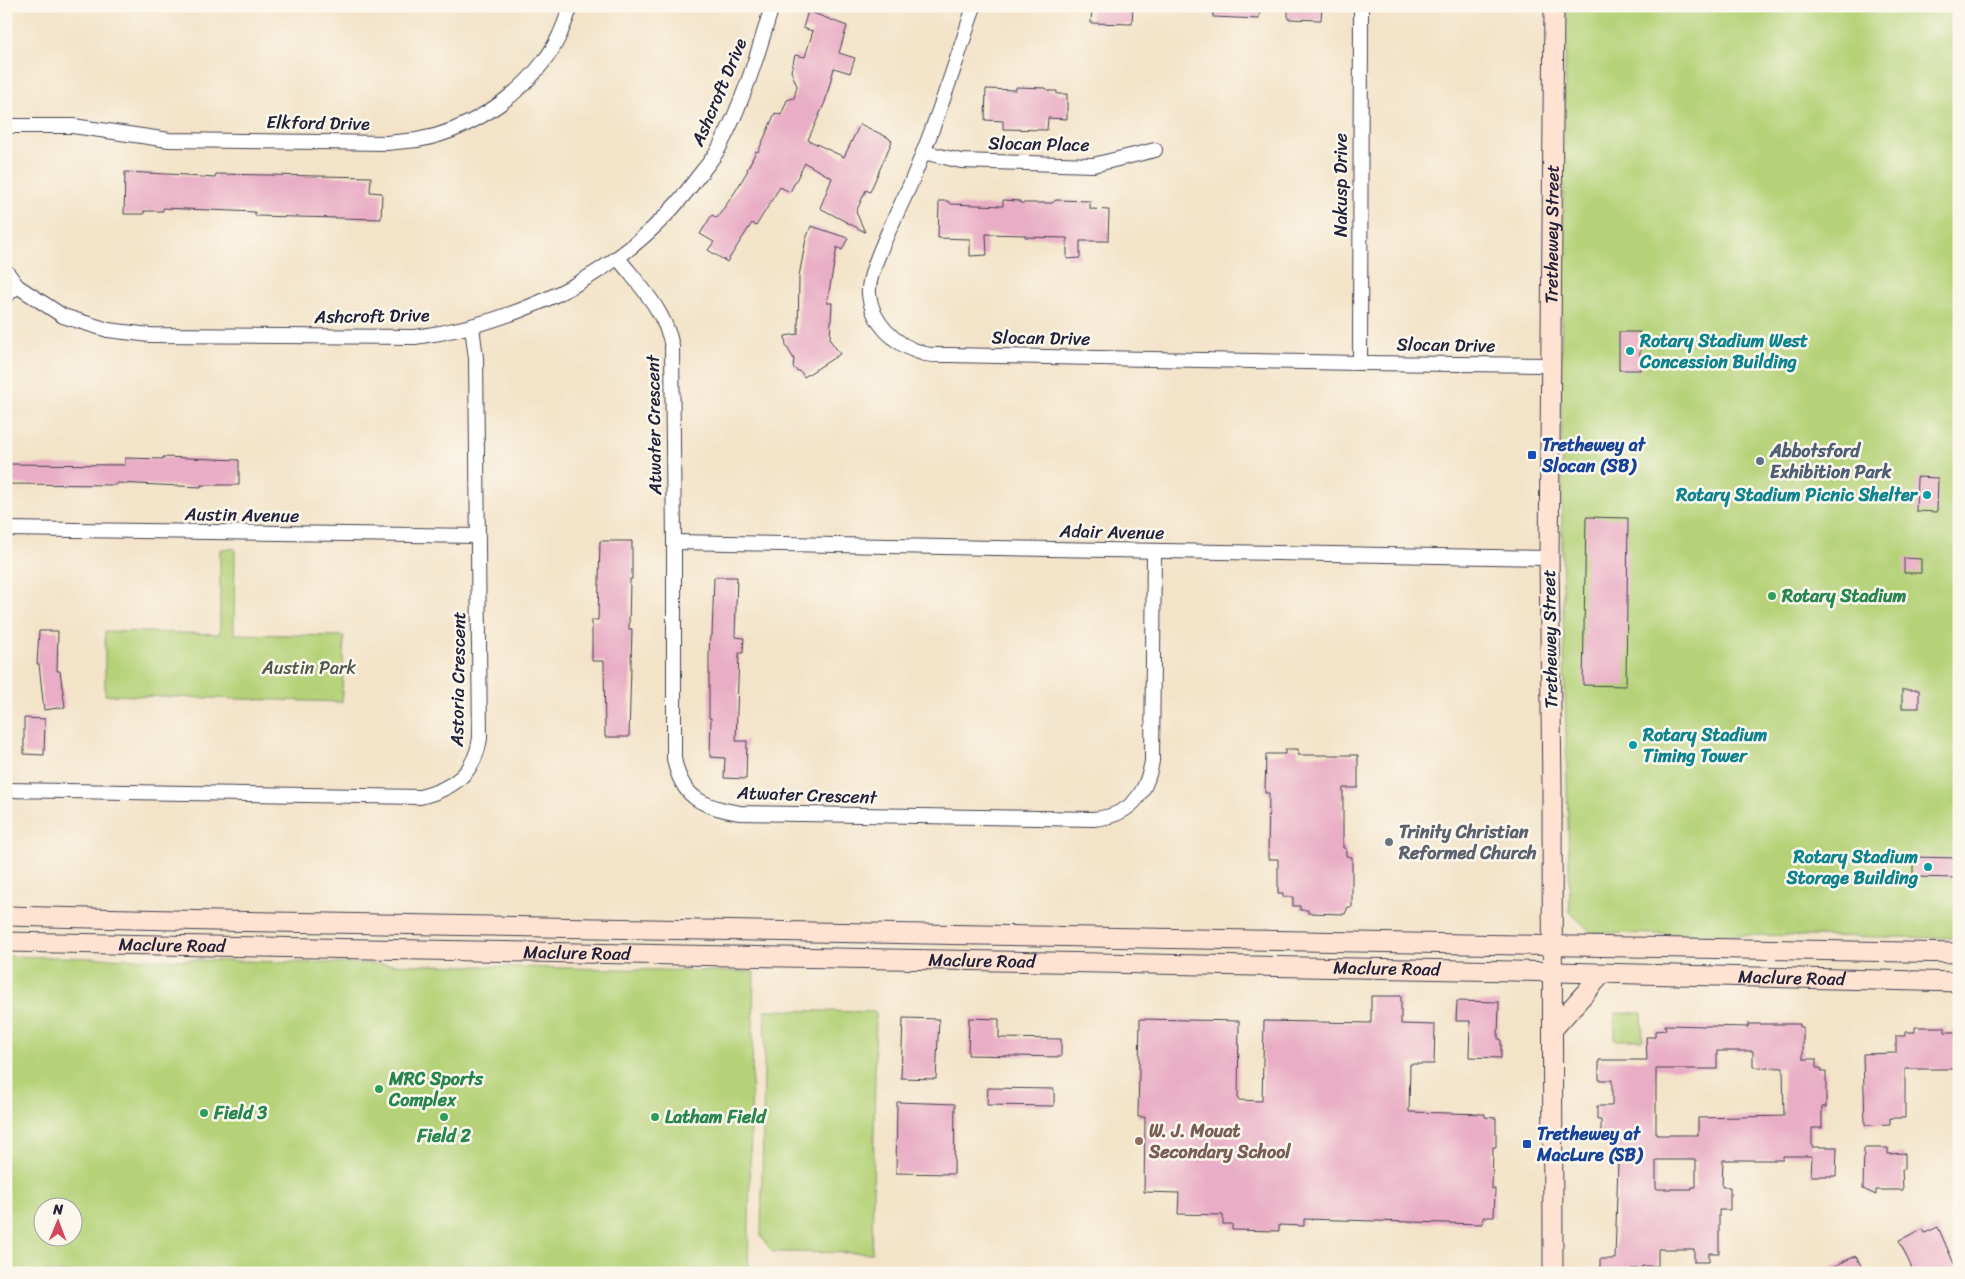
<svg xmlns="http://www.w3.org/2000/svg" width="1965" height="1279" viewBox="0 0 1965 1279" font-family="Sriracha,sans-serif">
	<rect width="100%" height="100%" fill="#fbf7ec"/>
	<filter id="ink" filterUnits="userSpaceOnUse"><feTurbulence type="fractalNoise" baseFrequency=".02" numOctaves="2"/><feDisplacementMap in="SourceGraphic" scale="10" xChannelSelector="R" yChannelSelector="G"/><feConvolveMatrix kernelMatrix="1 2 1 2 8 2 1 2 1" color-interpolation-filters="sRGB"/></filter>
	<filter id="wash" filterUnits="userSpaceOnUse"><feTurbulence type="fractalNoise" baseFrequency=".0096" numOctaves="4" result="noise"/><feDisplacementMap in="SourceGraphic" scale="20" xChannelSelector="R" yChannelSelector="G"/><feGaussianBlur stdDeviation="1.12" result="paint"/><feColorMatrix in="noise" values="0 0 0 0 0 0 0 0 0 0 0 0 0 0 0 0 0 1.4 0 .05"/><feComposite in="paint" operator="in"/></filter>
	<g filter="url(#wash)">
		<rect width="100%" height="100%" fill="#f3e3c8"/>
		<g fill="#b5d278" stroke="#6c7a5a" fill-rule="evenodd">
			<polygon points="1566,6 1959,6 1959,938 1592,933 1570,912 1562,553 1561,349"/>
			<polygon points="220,549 235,549 234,634 344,636 342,702 105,695 105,631 220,634"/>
			<path d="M6 956 754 972 748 1273H6ZM42 1206H72V1236H42Z"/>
			<polygon points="765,1010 876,1012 872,1253 773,1252 761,1237"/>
			<polygon points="1615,1013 1642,1013 1643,1040 1615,1040"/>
		</g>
		<g id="blocks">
			<g fill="#e9adc5" fill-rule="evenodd">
				<polygon points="1092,6 1133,6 1132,24 1091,23"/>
				<polygon points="1213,6 1260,6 1259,19 1213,17"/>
				<polygon points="1288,6 1322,6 1321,20 1288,19"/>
				<polygon points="808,11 847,26 839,53 855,58 850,73 834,68 825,102 808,140 844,157 860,124 889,138 889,139 892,141 870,192 866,190 856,212 865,232 820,208 832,178 805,163 790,192 780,187 756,226 752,223 727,262 708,250 714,242 700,234 712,215 717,218 735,192 748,170 747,170 756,151 758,152 775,113 781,115 787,100 794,98 797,86 791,71 795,55 805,57 813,31 803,28"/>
				<polygon points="1016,87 1046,88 1049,91 1057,91 1057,94 1067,94 1067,119 1048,118 1047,130 1003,129 1003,121 985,120 986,89 1016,90"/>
				<polygon points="125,172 187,175 187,176 215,178 216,174 371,177 370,192 382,193 381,219 255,216 255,212 163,208 163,211 144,211 144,214 124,214"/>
				<polygon points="1003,200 1020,201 1020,203 1052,203 1056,200 1090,201 1090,209 1109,210 1108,241 1080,241 1080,258 1067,259 1067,238 1025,237 1025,235 986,234 987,255 970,256 970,239 938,238 939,201 948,201 951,204 1003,206"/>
				<polygon points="811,226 848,238 842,250 837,247 827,303 832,303 830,340 840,354 804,377 801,372 796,370 793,367 794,359 786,346 785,336 798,334 799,276 806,239"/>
				<rect x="1619" y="332" width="21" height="38"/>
				<polygon points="163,457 239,460 239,485 201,485 201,487 117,483 117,485 6,484 6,464 125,465 125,458 163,459"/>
				<polygon points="1917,477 1938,478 1937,512 1916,511"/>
				<polygon points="1586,517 1628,518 1626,686 1583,685"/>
				<polygon points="600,541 632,541 632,579 630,579 629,629 632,629 629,737 605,737 604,661 592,661 592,620 598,620"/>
				<polygon points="1904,558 1921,559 1921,573 1904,573"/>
				<polygon points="714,577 737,577 735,637 744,638 743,653 739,653 736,741 747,741 746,779 724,778 725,758 710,757 711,718 709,718 709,653 710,636 712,636"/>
				<polygon points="39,631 58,631 57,671 60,671 65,707 44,710 39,664 37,664"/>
				<rect x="1902" y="690" width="17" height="18"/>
				<polygon points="24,718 45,719 44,755 24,754"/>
				<polygon points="1285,749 1298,749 1298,755 1358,755 1358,788 1343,788 1343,848 1346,848 1346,856 1352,857 1352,907 1348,907 1345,914 1308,913 1308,910 1300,910 1300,906 1293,906 1293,897 1283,897 1283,893 1278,893 1278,859 1268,859 1269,793 1265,793 1266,754 1285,754"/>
				<polygon points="1913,857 1959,858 1959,878 1913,877"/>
				<polygon points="1371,996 1401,996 1401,1024 1435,1025 1434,1064 1410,1064 1409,1112 1485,1114 1485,1117 1496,1118 1496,1147 1493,1147 1492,1189 1495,1189 1494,1217 1483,1217 1482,1224 1304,1219 1304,1226 1279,1225 1279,1231 1232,1230 1232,1224 1223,1224 1223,1215 1178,1214 1179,1193 1144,1192 1145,1117 1138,1117 1140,1019 1239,1021 1238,1100 1262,1101 1264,1021 1371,1023"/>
				<polygon points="1457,1001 1499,1002 1498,1039 1501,1039 1501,1058 1469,1057 1470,1021 1456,1021"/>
				<polygon points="903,1018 939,1019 936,1079 901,1078"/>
				<polygon points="969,1018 999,1019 999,1038 1061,1039 1061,1057 968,1055"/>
				<path d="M1748 1024H1800V1027H1803V1059H1816V1068H1821V1072H1826V1107H1822V1128H1812V1147H1837L1836 1176H1811L1812 1156H1783V1160H1723L1722 1187H1730V1210H1719V1253H1709V1262H1694V1249H1658V1266H1642V1269H1631V1273H1600V1259H1615L1618 1161H1615L1613 1138H1601V1120H1597V1106H1612V1080H1599V1060H1647L1646 1037H1655V1031L1666 1030 1665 1025 1748 1027ZM1717 1051H1753V1067L1783 1068 1784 1116 1698 1118V1135H1656V1069H1717ZM1656 1160H1696V1187H1692V1189H1656Z"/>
				<polygon points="1915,1027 1945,1027 1945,1032 1956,1032 1956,1039 1959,1039 1959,1069 1905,1069 1905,1118 1890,1118 1890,1124 1865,1125 1863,1054 1896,1053 1896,1036 1905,1036 1905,1032 1915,1032"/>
				<polygon points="988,1088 1054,1089 1054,1106 987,1105"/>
				<polygon points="897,1102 955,1104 954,1174 896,1173"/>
				<polygon points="1864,1148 1888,1148 1888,1154 1905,1153 1905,1169 1902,1169 1903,1190 1876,1190 1876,1195 1863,1189"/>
				<polygon points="1938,1227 1958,1273 1914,1273 1899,1240 1923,1229 1925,1233"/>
				<polygon points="1856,1256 1865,1273 1819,1273"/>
			</g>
		</g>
	</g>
	<g filter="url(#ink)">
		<use href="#blocks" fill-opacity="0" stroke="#413f50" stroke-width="1"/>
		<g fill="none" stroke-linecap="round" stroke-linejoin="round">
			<g stroke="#413f50" stroke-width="16">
				<g id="street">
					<path d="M974 6C956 64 936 122 913 178 903 203 866 271 869 294 872 323 895 345 922 353 929 356 940 355 948 355L1360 363 1551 365"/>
					<path d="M6 126H73L169 140 386 143C396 142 407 141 417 140 465 132 515 100 544 61 557 45 564 25 571 6"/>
					<polyline points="923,152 961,161 1093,165 1155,150"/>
					<path d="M618 258C640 286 665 311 672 346L674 542V758C681 798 703 807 740 813L1093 819C1129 816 1146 796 1152 761L1154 551"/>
					<path d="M6 271 17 286 63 316 108 330 150 335 415 337C525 322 630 270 697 178 704 169 713 159 719 148 743 103 758 54 772 6"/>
					<polyline points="6,296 17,286"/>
					<polyline points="1360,363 1361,6"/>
					<polyline points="6,529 477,536"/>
					<polyline points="674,542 1549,558"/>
					<path d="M6 790 420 797C452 789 475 774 480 738L476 358 472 327"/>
				</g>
			</g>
			<g stroke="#413f50" stroke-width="21">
				<g id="secondary">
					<polyline points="6,916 216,921 1959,953"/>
					<path id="s1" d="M6 942 1514 971 1959 982"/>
					<polyline points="1553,1029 1602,974"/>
					<path id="s2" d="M1553 1273 1552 786 1549 558 1554 6"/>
				</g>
			</g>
			<use href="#street" stroke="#fff" stroke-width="14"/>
			<use href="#secondary" stroke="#fee3d2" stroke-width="19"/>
		</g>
	</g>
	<g fill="#0f9aa8" stroke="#fbf7ec" stroke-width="2">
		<circle cx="1630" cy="351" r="5"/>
		<circle cx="1927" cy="495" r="5"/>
		<circle cx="1633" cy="745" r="5"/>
		<circle cx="1928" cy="867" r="5"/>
	</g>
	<g fill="#1a4fb4" stroke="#fbf7ec" stroke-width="2">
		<rect x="1527" y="450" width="10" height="10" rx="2.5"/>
		<rect x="1522" y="1139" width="10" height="10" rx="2.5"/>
	</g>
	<circle fill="#5c6f8a" stroke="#fbf7ec" stroke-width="2" cx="1760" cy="461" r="5"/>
	<g fill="#2e9e5b" stroke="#fbf7ec" stroke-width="2">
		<circle cx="1772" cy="596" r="5"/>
		<circle cx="379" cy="1089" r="5"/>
		<circle cx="204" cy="1113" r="5"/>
		<circle cx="444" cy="1117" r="5"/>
		<circle cx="655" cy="1117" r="5"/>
	</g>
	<circle fill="#6b7280" stroke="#fbf7ec" stroke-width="2" cx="1389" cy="842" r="5"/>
	<circle fill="#8d6e63" stroke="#fbf7ec" stroke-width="2" cx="1139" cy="1141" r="5"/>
	<g text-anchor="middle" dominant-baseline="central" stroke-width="5" stroke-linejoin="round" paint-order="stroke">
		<g font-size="18" fill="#22223b" stroke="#fbf7ec">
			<text transform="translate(719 92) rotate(-67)">Ashcroft Drive</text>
			<text transform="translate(318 123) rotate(1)">Elkford Drive</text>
			<text transform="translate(1039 144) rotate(1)">Slocan Place</text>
			<text transform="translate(1341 185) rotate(-90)">Nakusp Drive</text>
			<text stroke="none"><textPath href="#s2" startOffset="1039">Trethewey Street</textPath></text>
			<text transform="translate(372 316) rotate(-1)">Ashcroft Drive</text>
			<text transform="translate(1041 338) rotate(1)">Slocan Drive</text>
			<text transform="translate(1446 345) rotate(1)">Slocan Drive</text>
			<text transform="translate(654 425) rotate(-91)">Atwater Crescent</text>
			<text transform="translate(242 515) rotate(1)">Austin Avenue</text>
			<text transform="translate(1112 532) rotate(1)">Adair Avenue</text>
			<text transform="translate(1550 639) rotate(-91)">Trethewey Street</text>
			<text transform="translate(458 679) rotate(-89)">Astoria Crescent</text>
			<text transform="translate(807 795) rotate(2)">Atwater Crescent</text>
			<text stroke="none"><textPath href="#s1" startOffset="166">Maclure Road</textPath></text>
			<text stroke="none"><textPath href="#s1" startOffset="571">Maclure Road</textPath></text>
			<text stroke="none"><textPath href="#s1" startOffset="976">Maclure Road</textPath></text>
			<text stroke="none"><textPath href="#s1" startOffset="1381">Maclure Road</textPath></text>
			<text stroke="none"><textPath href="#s1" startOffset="1786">Maclure Road</textPath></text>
		</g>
		<g font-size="18" font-weight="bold" fill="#0d838f" stroke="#fbf7ec" text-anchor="start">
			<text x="1640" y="341">Rotary Stadium West<tspan x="1640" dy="21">Concession Building</tspan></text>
			<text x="1917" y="495" text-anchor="end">Rotary Stadium Picnic Shelter</text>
			<text x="1643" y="735">Rotary Stadium<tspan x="1643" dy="21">Timing Tower</tspan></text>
			<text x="1918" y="857" text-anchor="end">Rotary Stadium<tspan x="1918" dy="21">Storage Building</tspan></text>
		</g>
		<g font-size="18" font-weight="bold" fill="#164399" stroke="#fbf7ec" text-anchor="start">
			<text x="1542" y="445">Trethewey at<tspan x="1542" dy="21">Slocan (SB)</tspan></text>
			<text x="1537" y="1134">Trethewey at<tspan x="1537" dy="21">MacLure (SB)</tspan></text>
		</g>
		<g font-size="18" font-weight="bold" fill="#4e5e75" stroke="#fbf7ec" text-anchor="start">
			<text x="1770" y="451">Abbotsford<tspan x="1770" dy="21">Exhibition Park</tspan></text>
		</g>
		<g font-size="18" font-weight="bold" fill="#27864d" stroke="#fbf7ec" text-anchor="start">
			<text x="1782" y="596">Rotary Stadium</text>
			<text x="389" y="1079">MRC Sports<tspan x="389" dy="21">Complex</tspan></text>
			<text x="214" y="1113">Field 3</text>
			<text x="665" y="1117">Latham Field</text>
			<text x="444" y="1136" text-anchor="middle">Field 2</text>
		</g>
		<g font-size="18" fill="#4e574d" stroke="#fbf7ec">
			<text x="309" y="668">Austin Park</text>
		</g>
		<g font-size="18" font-weight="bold" fill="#5b616d" stroke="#fbf7ec" text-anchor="start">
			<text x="1399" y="832">Trinity Christian<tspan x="1399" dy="21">Reformed Church</tspan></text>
		</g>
		<g font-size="18" font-weight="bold" fill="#785e54" stroke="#fbf7ec" text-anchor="start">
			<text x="1149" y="1131">W. J. Mouat<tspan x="1149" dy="21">Secondary School</tspan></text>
		</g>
	</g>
	<rect width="1965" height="1279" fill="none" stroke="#fbf7ec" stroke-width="25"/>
	<g transform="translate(58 1222) rotate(1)"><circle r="24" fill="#fbf7ec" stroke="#a4a2a5"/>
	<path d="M0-4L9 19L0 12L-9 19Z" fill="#d1495b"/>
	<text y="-8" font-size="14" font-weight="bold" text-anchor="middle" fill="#22223b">N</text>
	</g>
</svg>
